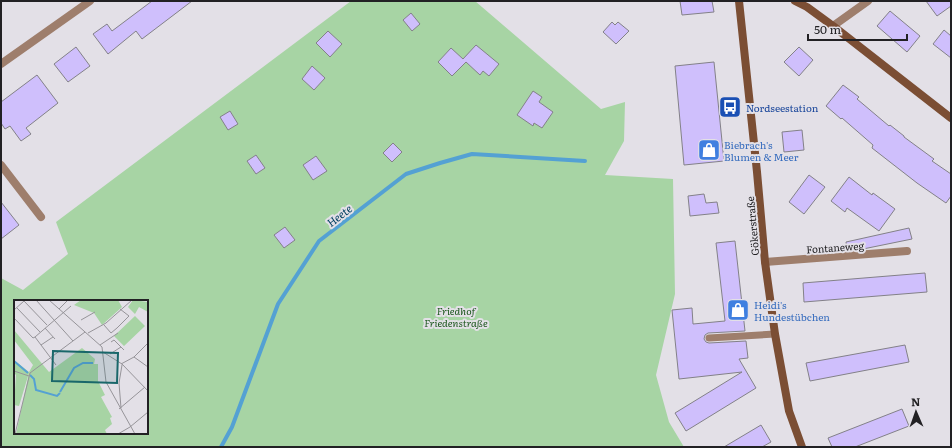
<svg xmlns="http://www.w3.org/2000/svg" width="952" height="448" viewBox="0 0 952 448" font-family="Literata,serif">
	<rect width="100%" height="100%" fill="#e3e0e7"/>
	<path fill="#a7d4a4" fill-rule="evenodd" d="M351 1H475L601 109 625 102 624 141 605 175 673 179 675 294 656 375 669 422 684 447H1V278L23 290 68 254 56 222ZM15 301H147V433H15Z"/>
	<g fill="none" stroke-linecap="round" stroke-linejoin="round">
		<polyline stroke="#54a1d3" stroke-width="4" points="221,447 232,427 278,304 319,241 406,174 440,163 472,154 585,161"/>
	</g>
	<g fill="#cfbffc" stroke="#838188">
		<polygon points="152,1 192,1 142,39 136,31 108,54 93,34 107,24 112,31"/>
		<polygon points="680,1 712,1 714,12 682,15"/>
		<polygon points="926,1 951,1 951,6 937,16"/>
		<polygon points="890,11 920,36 907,52 877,26"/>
		<polygon points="411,13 420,24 412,31 403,20"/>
		<polygon points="612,22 615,25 618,22 629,31 616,44 603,32"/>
		<polygon points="944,30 951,36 951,58 933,44"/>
		<polygon points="328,31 342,44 330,57 316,43"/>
		<polygon points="476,45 499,64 489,76 483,71 480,75 466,62 452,76 438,62 451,48 463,59"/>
		<polygon points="76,47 90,66 68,82 54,64"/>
		<polygon points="799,47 813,60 799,76 784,62"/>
		<polygon points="714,62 724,161 684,165 675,66"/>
		<polygon points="312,66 325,78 314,90 302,79"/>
		<polygon points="37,75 58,103 26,128 31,134 21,141 10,126 5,129 1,123 1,102"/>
		<polygon points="843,85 859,97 857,99 889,126 890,125 904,136 904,137 934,159 932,161 951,174 951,196 946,203 917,183 872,148 873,145 842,118 841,119 826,106"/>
		<polygon points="533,91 542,97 539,102 553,112 542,128 534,123 533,126 517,115"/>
		<polygon points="230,111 238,124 228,130 220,117"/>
		<polygon points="802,130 804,150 784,152 782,132"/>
		<polygon points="393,143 402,152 392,162 383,153"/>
		<polygon points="256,155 265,168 256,174 247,161"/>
		<polygon points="316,156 327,171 313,180 303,165"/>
		<polygon points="809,175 825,187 804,214 789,202"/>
		<polygon points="849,177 872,195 873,193 895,209 879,231 847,208 845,212 831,201"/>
		<polygon points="704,194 706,203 717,202 719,213 690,216 688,196"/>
		<polygon points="1,202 19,225 1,239"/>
		<polygon points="285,227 295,240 284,248 274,235"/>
		<polygon points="909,228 912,239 863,249 847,250 846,242"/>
		<polygon points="735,241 745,331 708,333 705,335 704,339 706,342 709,343 746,341 748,358 739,359 756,388 686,431 675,413 742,372 679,379 672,310 692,308 693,324 725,321 716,243"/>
		<polygon points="925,273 927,292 804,302 803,283"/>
		<polygon points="905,345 909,362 810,381 806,363"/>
		<polygon points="902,409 909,426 855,447 832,447 828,438"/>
		<polygon points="761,425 771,442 762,447 724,447"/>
	</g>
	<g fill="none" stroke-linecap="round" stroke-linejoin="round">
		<polyline stroke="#9e7e6c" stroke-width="7" points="709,338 775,334"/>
		<g stroke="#9e7e6c" stroke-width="8">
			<polyline points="833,26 868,1"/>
			<polyline points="1,64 90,1"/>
			<polyline points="1,165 41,217"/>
			<polyline points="765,262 907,251"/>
		</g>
		<g stroke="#7b4e34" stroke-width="8">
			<polyline points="739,1 757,172 765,262 775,334 789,411 802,447"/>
			<polyline points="795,1 807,7 833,26 951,118"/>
		</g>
	</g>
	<defs>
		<g id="bus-square" transform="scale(1.15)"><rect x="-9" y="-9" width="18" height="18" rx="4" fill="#1a4fb4" stroke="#e3e0e7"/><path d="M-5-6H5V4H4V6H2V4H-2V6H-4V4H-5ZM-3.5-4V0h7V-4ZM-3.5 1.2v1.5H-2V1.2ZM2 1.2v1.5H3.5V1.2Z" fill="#fff"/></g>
		<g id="shop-square" transform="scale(1.15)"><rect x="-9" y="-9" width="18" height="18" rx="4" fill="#3f7fe0" stroke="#e3e0e7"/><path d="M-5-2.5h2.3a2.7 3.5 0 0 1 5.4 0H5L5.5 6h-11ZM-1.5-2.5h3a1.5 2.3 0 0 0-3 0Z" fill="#fff"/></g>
	</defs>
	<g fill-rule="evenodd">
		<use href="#bus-square" x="730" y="107"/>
		<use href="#shop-square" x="709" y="150"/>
		<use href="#shop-square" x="738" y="310"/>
	</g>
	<g text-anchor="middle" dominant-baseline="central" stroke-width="4" stroke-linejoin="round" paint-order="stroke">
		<g font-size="10" fill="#164399" stroke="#e3e0e7" text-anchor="start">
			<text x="746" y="107">Nordseestation</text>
		</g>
		<g font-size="10" fill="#366cbe" stroke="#e3e0e7" text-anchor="start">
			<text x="724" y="144">Biebrach's<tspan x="724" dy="12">Blumen &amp; Meer</tspan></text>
			<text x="754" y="304">Heidi's<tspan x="754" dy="12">Hundestübchen</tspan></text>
		</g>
		<g font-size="10" fill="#222124" stroke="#e3e0e7">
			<text transform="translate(752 226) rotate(-95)">Gökerstraße</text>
			<text transform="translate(835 247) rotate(-4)">Fontaneweg</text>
		</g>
		<g font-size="10" font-style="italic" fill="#19551a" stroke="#e3e0e7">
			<text x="456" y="310">Friedhof<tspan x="456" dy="12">Friedenstraße</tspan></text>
		</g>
		<g font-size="11" font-style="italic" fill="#003f60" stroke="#e3e0e7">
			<text transform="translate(339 215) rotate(-38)">Heete</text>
		</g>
	</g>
	<g transform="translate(14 300)">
		<rect width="134" height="134" fill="#e3e0e7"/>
		<path d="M67 0H104L108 7 88 25 80 13 60 5ZM119 0 134 2V12L125 7 121 14 114 7ZM121 16 131 26 110 46 100 36ZM0 30 35 72 68 48 81 59 80 64H84V81L91 95 87 97 98 117 96 118 98 124 91 130 93 134H2L15 73 5 106 0 105 2 75 0 73V60L15 72 19 65 0 40Z" fill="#a7d4a4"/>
		<path fill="none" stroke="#54a1d3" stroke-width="2" d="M0 61 14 73M16 75 20 79 22 90 43 96 46 93M46 92 60 68 69 63H79"/>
		<path fill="none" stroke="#969499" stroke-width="1" d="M22 0 59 41M35 0 88 47 92 82 121 134M3 8 26 32M45 9 54 0M0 10 10 1 33 25M0 18 19 38 21 37 42 65M67 20 81 12M90 25 97 33 103 28 115 16 106 9M31 28 41 39M74 33 92 23 118 0M21 37 57 6M97 42 100 40 110 50M27 45 39 37M86 45 104 33M89 52 108 64 134 91M96 54 107 47M120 57 134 43M107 64 120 57 134 67M0 71 15 76M107 108 105 83 108 65M105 109 131 87M116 127 134 112M1 134 16 73 71 32M104 134 116 127"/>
		<path fill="#19676a" fill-opacity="0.15" stroke="#19676a" stroke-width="2" d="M39 51 104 53 103 83 38 81Z"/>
		<rect width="134" height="134" fill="none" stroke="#222124" stroke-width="2"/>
	</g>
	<rect width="952" height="448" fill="none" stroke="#222124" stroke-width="4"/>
	<g transform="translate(916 412) rotate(358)" stroke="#e3e0e7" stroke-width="3" paint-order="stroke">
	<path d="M0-3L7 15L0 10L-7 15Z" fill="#222124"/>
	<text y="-6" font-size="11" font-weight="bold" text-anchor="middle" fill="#222124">N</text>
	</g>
	<path d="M808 34v6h99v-6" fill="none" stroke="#222124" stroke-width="2"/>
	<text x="814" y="34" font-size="12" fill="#222124" stroke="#e3e0e7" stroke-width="3" paint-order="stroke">50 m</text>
</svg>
